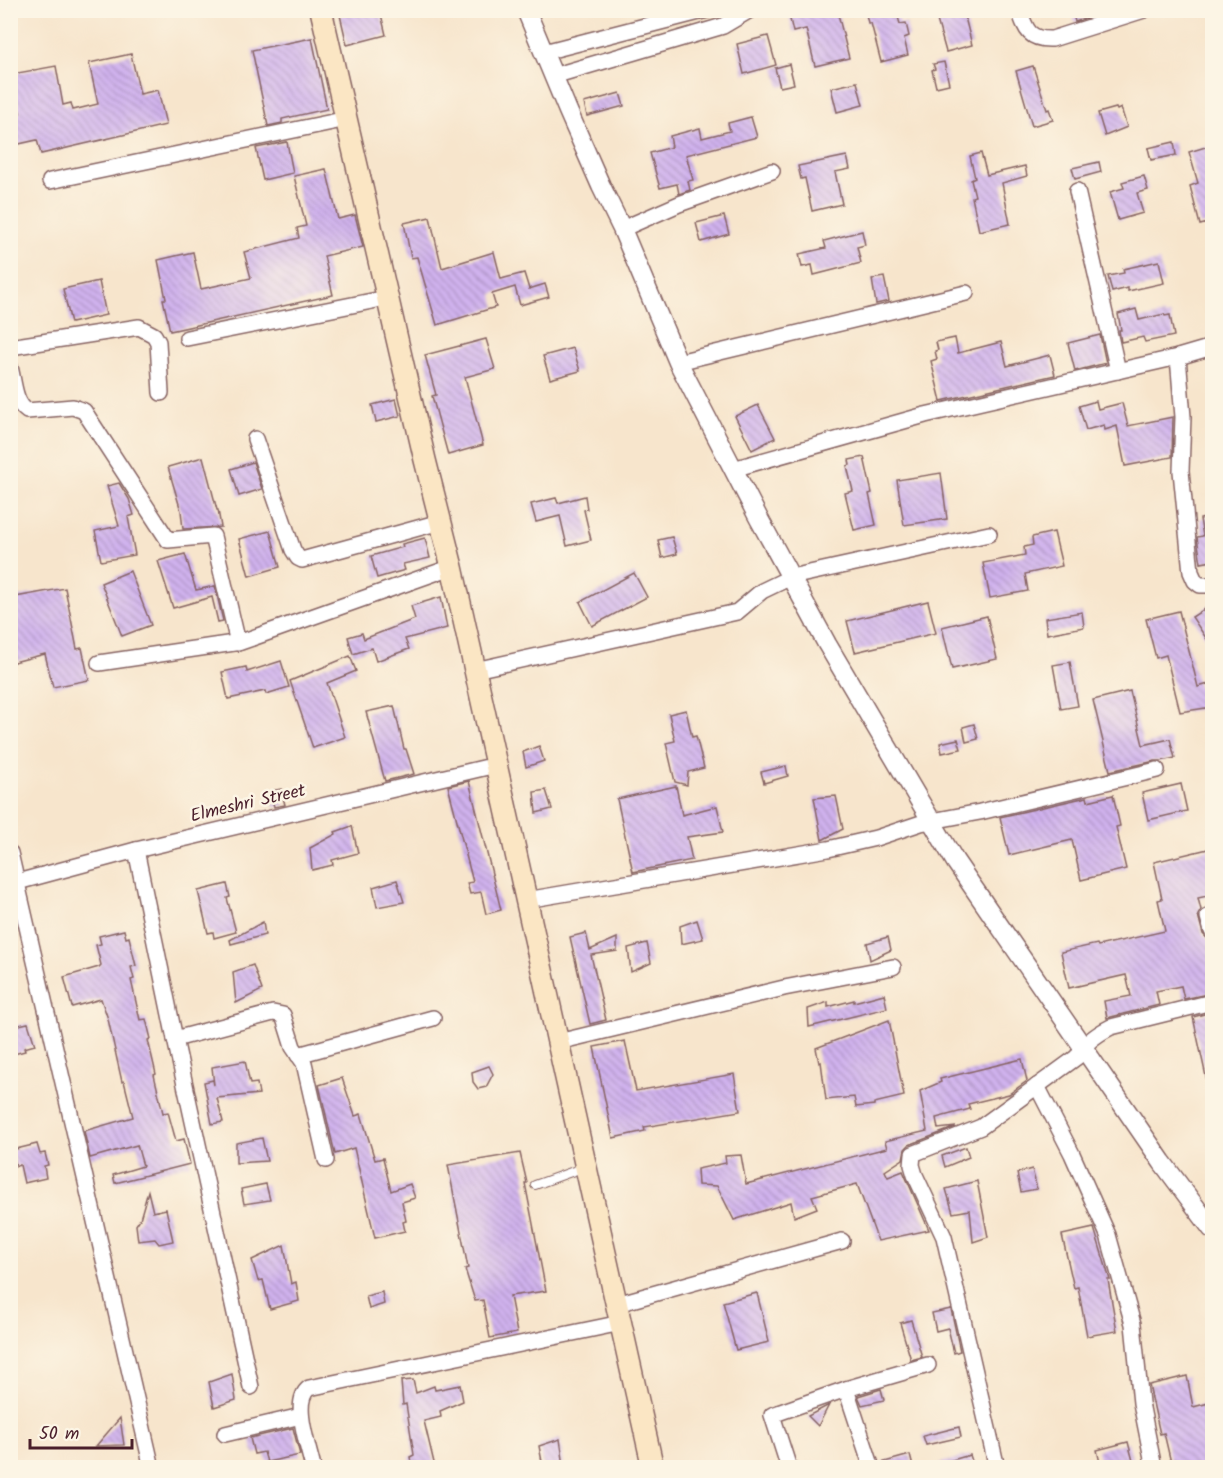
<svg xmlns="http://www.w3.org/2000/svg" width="1223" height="1478" viewBox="0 0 1223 1478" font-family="Kalam,sans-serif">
	<defs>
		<pattern id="building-back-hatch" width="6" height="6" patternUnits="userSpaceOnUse" patternTransform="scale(1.5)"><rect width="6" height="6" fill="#d0b2ee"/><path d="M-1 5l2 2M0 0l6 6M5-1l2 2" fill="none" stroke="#ab90c1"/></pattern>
	</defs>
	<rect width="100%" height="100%" fill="#fcf5e5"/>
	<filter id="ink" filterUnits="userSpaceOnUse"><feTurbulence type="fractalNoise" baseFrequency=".0167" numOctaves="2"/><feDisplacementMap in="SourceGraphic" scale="12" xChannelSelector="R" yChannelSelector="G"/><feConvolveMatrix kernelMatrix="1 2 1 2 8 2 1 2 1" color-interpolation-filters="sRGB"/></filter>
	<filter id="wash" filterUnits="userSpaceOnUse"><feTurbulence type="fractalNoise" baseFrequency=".008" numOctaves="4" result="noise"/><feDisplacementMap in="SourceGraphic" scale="24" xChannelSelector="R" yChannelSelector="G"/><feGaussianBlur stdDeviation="1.35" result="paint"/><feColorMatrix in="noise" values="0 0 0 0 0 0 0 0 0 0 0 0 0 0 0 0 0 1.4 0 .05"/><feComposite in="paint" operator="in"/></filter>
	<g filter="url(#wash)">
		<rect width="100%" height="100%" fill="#f7e5cc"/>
		<g id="blocks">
			<g fill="url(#building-back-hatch)">
				<polygon points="357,10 380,10 386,35 347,45 340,15"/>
				<polygon points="802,10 837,10 849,58 815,66 806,29 793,32 789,15 802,12"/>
				<polygon points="865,10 896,10 900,24 906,23 909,36 904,38 908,55 881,62 871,23 868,23"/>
				<polygon points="1072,10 1110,10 1075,22"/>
				<polygon points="964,13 972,45 946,52 937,20"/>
				<polygon points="768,36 776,65 744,74 737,44"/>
				<polygon points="312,38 327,109 282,119 282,123 268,126 252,50"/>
				<polygon points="131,54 140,94 158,90 166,125 41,154 37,140 10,146 10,116 20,113 12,74 56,66 63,105 71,103 73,110 98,104 89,63"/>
				<polygon points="944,62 949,84 936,87 932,70 935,69 933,64"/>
				<polygon points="789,64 794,84 780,87 775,68"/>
				<polygon points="1033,66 1047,110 1049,109 1053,120 1032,126 1016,71"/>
				<polygon points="857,82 863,105 837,112 831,88"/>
				<polygon points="620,93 624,106 587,116 584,103"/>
				<polygon points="1116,108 1117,110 1121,108 1127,127 1105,136 1098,113"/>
				<polygon points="751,117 757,137 686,155 693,180 688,181 690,190 679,194 677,184 660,188 650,153 672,147 670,136 700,128 702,138 730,131 728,123"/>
				<polygon points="287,142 293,173 263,180 256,148"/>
				<polygon points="1174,142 1176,155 1151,160 1148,148"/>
				<polygon points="1212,145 1212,222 1200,225 1190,186 1198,183 1189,152"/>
				<polygon points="981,153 987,175 1025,166 1027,176 1002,183 1010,224 979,231 972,197 975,196 971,180 975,178 970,156"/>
				<polygon points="847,156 850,169 835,172 842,204 812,211 805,178 801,179 798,166"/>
				<polygon points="1099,162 1101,172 1075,179 1072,168"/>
				<polygon points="326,169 338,219 355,215 363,247 324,256 333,295 170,331 163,299 166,299 158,260 193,252 201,289 251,278 244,252 299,238 297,228 306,226 294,176"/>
				<polygon points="1144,176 1148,190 1137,193 1143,213 1118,220 1110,192 1124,188 1122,182"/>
				<polygon points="724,216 729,234 701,242 696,223"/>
				<polygon points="430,217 442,268 494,252 501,279 524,273 529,289 545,284 549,297 520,305 515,287 492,294 496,307 437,325 417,257 411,258 404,223"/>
				<polygon points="862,231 865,245 857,247 861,263 814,275 812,265 802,267 799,254 826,248 824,241"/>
				<polygon points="1159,261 1164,283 1128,291 1128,288 1112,292 1108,276 1124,273 1123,269"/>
				<polygon points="884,277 889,301 876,304 872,279"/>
				<polygon points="99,281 106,315 71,323 63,289"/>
				<polygon points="1136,309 1139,320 1164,314 1165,316 1170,315 1174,336 1145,342 1143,337 1121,342 1119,330 1121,330 1118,314"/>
				<polygon points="1100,335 1106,363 1075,371 1068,343"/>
				<polygon points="955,338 958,353 1001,342 1007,366 1050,355 1055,375 941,401 931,361 937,359 935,351 938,350 936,342"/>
				<polygon points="486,339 495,369 465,377 483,445 448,455 432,396 436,395 425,355"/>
				<polygon points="573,348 580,371 550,379 543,356"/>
				<polygon points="396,399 400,416 376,422 372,405"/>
				<polygon points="1096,401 1098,409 1122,403 1128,426 1173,417 1172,457 1125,466 1117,426 1105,430 1104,425 1086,430 1079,406"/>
				<polygon points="758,405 775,438 752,450 735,416"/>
				<polygon points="203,457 217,510 218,510 221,527 183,529 181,511 168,467"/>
				<polygon points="864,457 872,493 869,494 876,525 854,530 845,493 853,491 847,466 850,465 849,460"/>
				<polygon points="253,462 262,489 239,496 231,469"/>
				<polygon points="941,473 947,519 904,525 897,480"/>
				<polygon points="119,483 129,499 134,515 128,517 135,555 101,561 95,531 119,526 107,486"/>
				<polygon points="585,496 587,509 584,510 591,540 567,546 560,516 536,522 531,504 556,498 558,503"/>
				<polygon points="1212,516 1212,561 1201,563 1197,537 1203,536 1200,519"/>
				<polygon points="270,531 280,567 249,576 239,539"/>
				<polygon points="1054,532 1062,566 1025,574 1028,591 990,598 983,563 1025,555 1024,547 1033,545 1032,537"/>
				<polygon points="672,537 677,554 662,558 658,540"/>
				<polygon points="425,538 430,558 403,564 405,570 377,578 371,556 403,547 402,544"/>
				<polygon points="185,554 196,590 215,586 223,621 218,622 212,597 173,608 158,561"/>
				<polygon points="130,571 151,625 122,636 101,583"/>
				<polygon points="634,573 647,597 592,626 580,602"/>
				<polygon points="65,588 77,649 82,648 89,680 53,687 45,654 10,663 10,598"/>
				<polygon points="441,597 447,628 405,639 409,649 376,661 372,648 353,654 348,637 362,633 364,639 415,619 411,606"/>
				<polygon points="928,601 936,633 855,652 847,621"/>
				<polygon points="1212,604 1212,647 1192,617"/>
				<polygon points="1179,611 1198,687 1212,683 1212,707 1180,712 1166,655 1156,658 1146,619"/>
				<polygon points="1082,612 1084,627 1047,634 1045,618"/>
				<polygon points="987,616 997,659 952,669 942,627"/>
				<polygon points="350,656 356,671 327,683 345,737 313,748 290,681"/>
				<polygon points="281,661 289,687 266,694 265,691 228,699 222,672 246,667 247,672"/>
				<polygon points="1070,662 1078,706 1061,709 1053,665"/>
				<polygon points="1130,691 1143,745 1170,739 1175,758 1161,761 1155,761 1110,771 1093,700"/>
				<polygon points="394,706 404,749 406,749 414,774 385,781 366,712"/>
				<polygon points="686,710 692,737 696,736 704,768 688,772 687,785 675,782 666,743 675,741 669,714"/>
				<polygon points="974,724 978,739 966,742 963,727"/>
				<polygon points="958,739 961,749 942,753 940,743"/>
				<polygon points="539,746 544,761 526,767 523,752"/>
				<polygon points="786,766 788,776 764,783 761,772"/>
				<polygon points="469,781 501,910 486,914 481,892 470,894 467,883 473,882 448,786"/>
				<polygon points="1181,784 1187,811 1148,820 1142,793"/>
				<polygon points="676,786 682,815 717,806 723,832 687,837 692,860 633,872 617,799"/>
				<polygon points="281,789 285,805 274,807 270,791"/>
				<polygon points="546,790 552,809 536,813 534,792"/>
				<polygon points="1113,795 1120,826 1116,827 1126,869 1081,880 1072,840 1009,855 1000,817 1087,797 1088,801"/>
				<polygon points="836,796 843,829 822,840 814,798"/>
				<polygon points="352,826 358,853 332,860 333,865 312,870 310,848 336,834 335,832"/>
				<polygon points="1212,848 1212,895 1198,898 1201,910 1198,915 1203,934 1209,940 1211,949 1209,950 1212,966 1212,993 1184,999 1181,986 1156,991 1159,1005 1107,1018 1104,1001 1131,996 1126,975 1069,988 1061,952 1097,944 1098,946 1165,931 1158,900 1162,899 1154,862"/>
				<polygon points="397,880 404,902 377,907 373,887"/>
				<polygon points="227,884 230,897 227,898 236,932 214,938 213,932 208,933 198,891"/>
				<polygon points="697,920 703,939 681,944 680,926"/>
				<polygon points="263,922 265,935 231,944 230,940"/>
				<polygon points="124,930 126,938 129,937 136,966 131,967 134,979 131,980 140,1020 146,1019 151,1039 148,1040 156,1074 154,1075 163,1113 168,1112 176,1141 184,1139 190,1164 115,1183 113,1175 143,1166 137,1145 90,1158 84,1131 133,1117 124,1081 122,1082 108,1019 101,999 72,1007 64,977 99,967 101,965 96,945 101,944 99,936"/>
				<polygon points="586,933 590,950 617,938 617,951 591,955 606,1020 590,1024 570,937"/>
				<polygon points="888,937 891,950 870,960 867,943"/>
				<polygon points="647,943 651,963 631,972 628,948"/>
				<polygon points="253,965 262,990 236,1003 233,972"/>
				<polygon points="884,994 887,1008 809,1027 808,1009 828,1002 828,1007 854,1000 854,1002"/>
				<polygon points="1212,1012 1212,1086 1208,1086 1193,1017"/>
				<polygon points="889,1020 904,1096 874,1103 874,1105 856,1107 854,1097 826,1100 821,1062 819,1063 816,1048"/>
				<polygon points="28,1023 35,1045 24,1048 25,1051 10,1055 10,1027"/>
				<polygon points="625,1041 636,1091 734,1074 740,1111 644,1127 645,1131 613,1138 594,1047"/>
				<polygon points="1022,1059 1027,1081 1009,1094 968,1104 970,1109 936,1118 938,1129 956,1127 909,1145 905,1149 903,1159 885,1171 888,1177 903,1171 929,1230 878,1241 857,1184 812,1196 817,1208 794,1217 791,1202 734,1220 717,1186 698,1185 697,1169 726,1163 725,1156 741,1155 746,1184 887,1148 885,1141 927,1131 920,1091 941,1082 940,1079"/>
				<polygon points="245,1061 250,1084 257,1083 259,1094 217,1098 223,1122 212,1124 204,1082 213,1080 214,1085 212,1067"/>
				<polygon points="489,1066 493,1074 486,1087 478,1089 473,1082 472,1072"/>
				<polygon points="342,1078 355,1116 361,1114 375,1160 383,1158 391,1191 410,1184 415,1198 402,1202 406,1221 403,1222 405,1231 375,1238 354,1148 335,1154 319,1085"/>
				<polygon points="262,1138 267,1161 236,1163 236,1143"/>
				<polygon points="37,1144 40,1154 45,1153 48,1165 44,1166 46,1178 24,1183 20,1165 16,1166 12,1150"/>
				<polygon points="966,1147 969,1157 945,1167 942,1156"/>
				<polygon points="520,1153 527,1183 525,1183 546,1291 510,1296 517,1333 490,1338 483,1300 475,1301 465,1269 468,1268 448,1165"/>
				<polygon points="1032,1169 1037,1189 1021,1192 1017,1173"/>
				<polygon points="977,1181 988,1237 973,1242 970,1210 953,1213 946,1189"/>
				<polygon points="266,1184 270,1200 244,1204 241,1189"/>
				<polygon points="148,1191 153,1212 166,1209 173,1241 159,1244 155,1239 138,1241 136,1225 140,1219"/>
				<polygon points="1094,1228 1110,1280 1108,1280 1117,1331 1087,1336 1078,1287 1074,1288 1062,1235"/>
				<polygon points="284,1245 291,1284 296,1282 299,1301 270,1309 263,1280 258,1281 252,1260"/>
				<polygon points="382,1292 384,1304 369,1309 366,1296"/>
				<polygon points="757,1293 769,1342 736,1350 723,1302"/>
				<polygon points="951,1309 960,1351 954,1353 948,1328 936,1331 932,1313"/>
				<polygon points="911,1320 922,1357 911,1360 900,1323"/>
				<polygon points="232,1374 236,1400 214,1407 209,1382"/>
				<polygon points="1187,1376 1193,1407 1209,1403 1212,1416 1212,1448 1205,1450 1209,1467 1172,1467 1164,1433 1160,1434 1149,1385"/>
				<polygon points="413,1380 416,1393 434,1386 435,1390 460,1385 463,1401 440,1411 441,1417 424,1421 435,1467 412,1467 410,1457 414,1455 406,1404 403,1405 401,1381"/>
				<polygon points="881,1389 884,1400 862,1405 858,1396"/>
				<polygon points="829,1405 818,1426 808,1416"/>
				<polygon points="120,1418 124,1445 96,1446"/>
				<polygon points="959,1427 961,1437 926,1445 923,1436"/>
				<polygon points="293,1428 300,1455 267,1462 264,1452 254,1454 250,1438"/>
				<polygon points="560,1439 564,1466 543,1467 539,1446"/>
				<polygon points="1128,1442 1133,1461 1101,1467 1097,1450"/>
				<polygon points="910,1455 913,1467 881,1467 881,1463"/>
				<polygon points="970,1455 974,1467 939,1467 938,1464"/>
			</g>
		</g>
	</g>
	<g filter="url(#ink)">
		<use href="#blocks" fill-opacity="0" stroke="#876463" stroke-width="1.5"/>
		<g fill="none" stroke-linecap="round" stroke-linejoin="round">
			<g stroke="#876463" stroke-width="10">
				<polyline id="service" points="535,1185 585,1167"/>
			</g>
			<g stroke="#876463" stroke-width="18">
				<g id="minor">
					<path d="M1019 10C1026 30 1029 40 1052 39L1144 10"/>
					<polyline points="544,52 707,10"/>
					<polyline points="553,76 723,26 750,10"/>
					<polyline points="50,181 347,119"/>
					<polyline points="1077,191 1118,371"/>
					<polyline points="622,229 679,204 772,171"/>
					<polyline points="187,338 387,298"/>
					<polyline points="10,347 139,327 154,335 158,342 161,393"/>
					<polyline points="1178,357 1183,417 1181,471 1191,572 1195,581 1200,585 1212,585"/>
					<polyline points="678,362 966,293"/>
					<path d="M10 367C14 381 14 403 27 411L73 407 84 411 168 540 213 536 238 643"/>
					<polyline points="255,439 293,550 298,558 302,560 440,522"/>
					<polyline points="733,469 925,415 1178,357 1212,347"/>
					<polyline points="99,663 241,642 452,567"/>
					<polyline points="475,670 728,614 737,612 762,591 791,577 989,534"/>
					<polyline points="136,850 175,1039 251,1387"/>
					<polyline points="10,853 152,1468"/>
					<polyline points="10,884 136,850 496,765"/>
					<polyline points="526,900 828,849 876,838 921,823 980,812 1157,770"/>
					<polyline points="1208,917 1212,931"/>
					<polyline points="175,1039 273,1013 283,1015 293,1047 304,1063 326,1160"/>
					<polyline points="558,1042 784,988 893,967"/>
					<polyline points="298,1055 433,1018"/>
					<polyline points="1037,1086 1072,1154 1108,1235 1133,1324 1141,1403 1154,1468"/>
					<polyline points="617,1304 842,1241"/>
					<polyline points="225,1434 301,1416"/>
					<path d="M313 1468C309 1448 291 1401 309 1388L621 1323"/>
					<polyline points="789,1468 772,1415 846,1389"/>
					<polyline points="872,1468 846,1389 928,1365"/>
					<path d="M997 1468 944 1237 915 1175 912 1165 913 1154 981 1127 1077 1057C1084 1043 1097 1034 1111 1027L1212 1002"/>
				</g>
			</g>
			<g stroke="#876463" stroke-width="21">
				<polyline id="tertiary" points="526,10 568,111 601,186 622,229 678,362 758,517 827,644 955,861 1162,1162 1212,1229"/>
			</g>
			<g stroke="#876463" stroke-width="24">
				<polyline id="secondary" points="321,10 425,460 452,567 653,1468"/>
			</g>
			<use href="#service" stroke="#fff" stroke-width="8"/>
			<use href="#minor" stroke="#fff" stroke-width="15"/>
			<use href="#tertiary" stroke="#fff" stroke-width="18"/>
			<use href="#secondary" stroke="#fbe6c4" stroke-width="21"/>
		</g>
	</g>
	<g text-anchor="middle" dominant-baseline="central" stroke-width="5" stroke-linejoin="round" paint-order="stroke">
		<g font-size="18" fill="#4a1f2b" stroke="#fcf5e5">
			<text transform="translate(248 804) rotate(-13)">Elmeshri Street</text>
		</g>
	</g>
	<rect width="1223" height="1478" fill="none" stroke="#fcf5e5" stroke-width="36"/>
	<path d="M30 1439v9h102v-9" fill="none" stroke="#4a1f2b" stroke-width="3"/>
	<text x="39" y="1439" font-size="18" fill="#4a1f2b" stroke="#fcf5e5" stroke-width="4.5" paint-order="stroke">50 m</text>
</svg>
